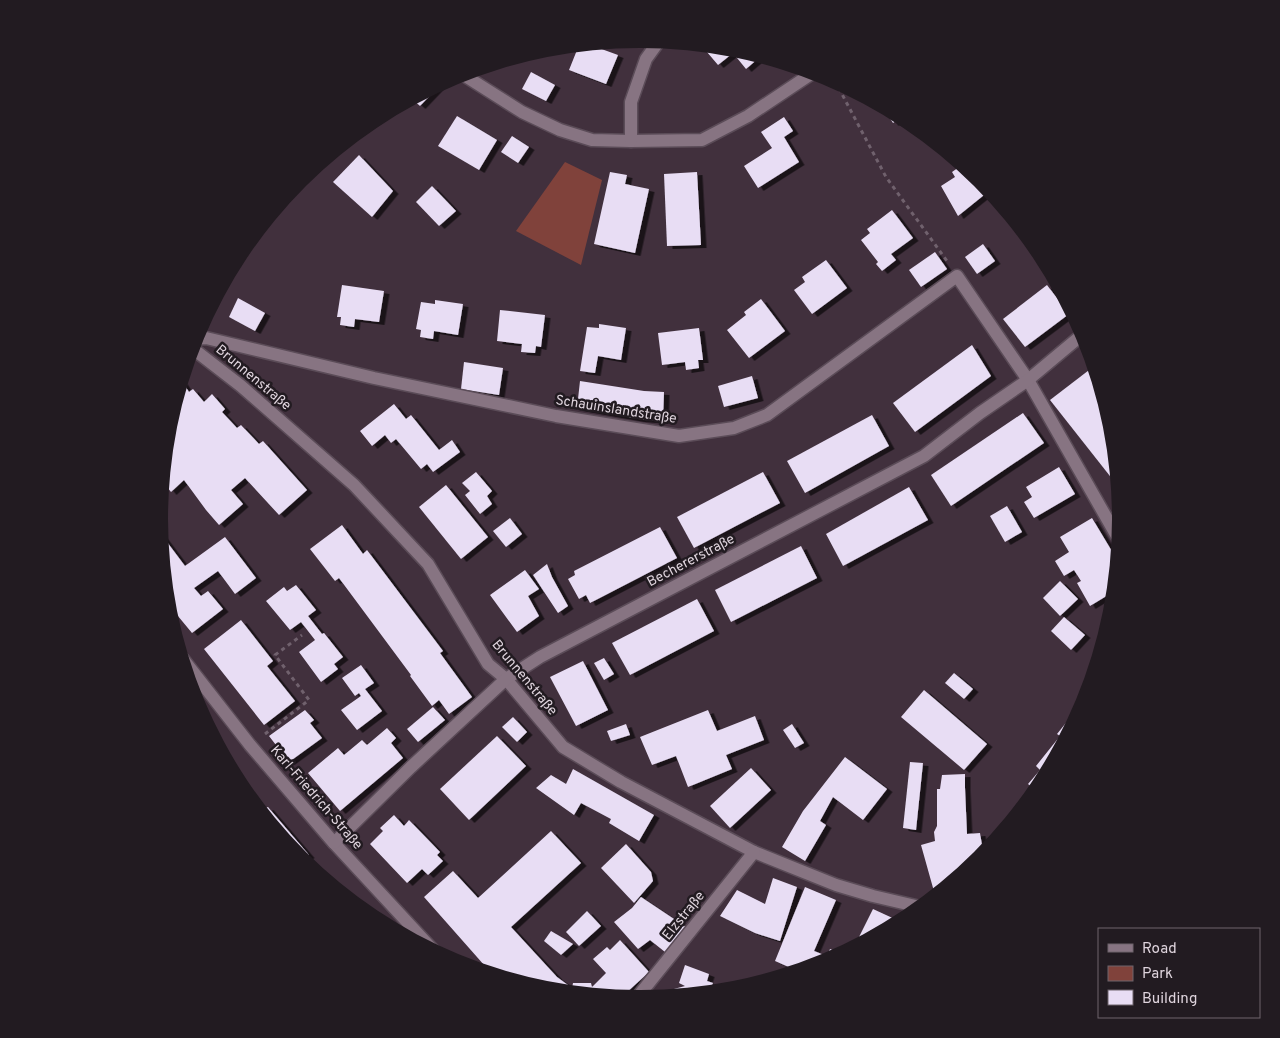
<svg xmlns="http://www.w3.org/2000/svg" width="1280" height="1038" viewBox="0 0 1280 1038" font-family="Overpass,sans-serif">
	<defs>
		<filter id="shadow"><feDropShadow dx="5.5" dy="3" stdDeviation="0" flood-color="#0009"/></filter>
	</defs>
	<rect width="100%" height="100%" fill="#41303d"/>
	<polygon fill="#80423b" points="565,162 602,180 581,265 516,231"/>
	<g fill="#e8ddf4" filter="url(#shadow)">
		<polygon points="598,43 596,47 618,55 606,84 569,70 579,45"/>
		<polygon points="701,45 734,48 758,55 760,57 746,69 733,53 718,65"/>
		<polygon points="531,72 555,85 546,101 522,89"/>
		<polygon points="438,85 439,86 420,106 412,99"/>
		<polygon points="883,107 902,117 893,123"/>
		<polygon points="457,116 497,140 479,170 438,146"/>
		<polygon points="784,117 793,131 784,137 799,162 758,188 744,166 772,148 761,132"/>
		<polygon points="512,136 529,147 518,163 501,152"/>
		<polygon points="359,155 393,191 372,217 333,182"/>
		<polygon points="962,165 980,180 989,191 958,216 941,186 955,177 952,172"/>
		<polygon points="610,172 627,175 625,184 649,189 635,253 594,244"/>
		<polygon points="697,172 701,245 667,246 664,174"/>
		<polygon points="432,186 456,211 439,226 416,202"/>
		<polygon points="892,210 913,238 891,254 896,260 882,271 876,264 878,262 861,240 870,233 867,229"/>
		<polygon points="983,244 995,261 977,274 965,257"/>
		<polygon points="935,252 947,269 921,287 909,270"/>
		<polygon points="826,260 847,288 812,314 794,290 805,282 802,277"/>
		<polygon points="342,285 384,291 379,322 355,319 354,327 340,325 341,317 337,317"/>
		<polygon points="1047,285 1069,314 1025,347 1003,319"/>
		<polygon points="238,298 265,313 255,331 229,317"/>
		<polygon points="761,299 785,331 749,358 727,330 746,315 744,312"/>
		<polygon points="435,300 463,304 458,335 434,331 433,339 420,337 421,330 416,329 421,302 435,304"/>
		<polygon points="500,310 545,315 541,347 536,346 535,353 521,352 522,344 497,341"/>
		<polygon points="599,324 626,328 621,360 598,356 595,373 580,371 587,327 599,328"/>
		<polygon points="699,328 703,360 698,360 699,368 686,370 685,362 662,365 658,333"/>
		<polygon points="972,345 991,376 915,432 893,403"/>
		<polygon points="464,362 503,368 499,395 461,389"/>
		<polygon points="1093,367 1111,426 1117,485 1050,400"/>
		<polygon points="752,376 758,398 724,407 718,386"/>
		<polygon points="182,381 189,392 193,389 204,402 212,394 225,409 222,412 237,428 241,425 259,444 263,441 307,490 279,515 245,478 231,490 243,504 219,525 206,510 184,480 171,492 163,482 169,425"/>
		<polygon points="580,381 644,391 664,392 663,421 639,419 577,408"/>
		<polygon points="394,404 406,419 411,415 439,450 452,440 460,452 433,472 427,464 421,469 396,439 391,443 385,435 372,446 360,431"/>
		<polygon points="1023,413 1044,443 951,506 931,475"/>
		<polygon points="872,415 889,446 805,493 787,461"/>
		<polygon points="1059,467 1075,494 1034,518 1024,502 1032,497 1026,487"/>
		<polygon points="476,472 492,491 487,496 492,504 480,514 465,495 470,491 462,483"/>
		<polygon points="763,472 780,503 694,548 677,517"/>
		<polygon points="446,485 488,537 461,559 419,507"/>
		<polygon points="909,487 928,520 843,566 826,534"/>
		<polygon points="1007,506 1022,532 1005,542 990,516"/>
		<polygon points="510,518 522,534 506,547 493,531"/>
		<polygon points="1092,518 1116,558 1114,583 1112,585 1113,588 1113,592 1090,606 1077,583 1081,581 1074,570 1064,576 1055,561 1069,552 1060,537"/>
		<polygon points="342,525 363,554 367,550 443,651 440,653 472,697 449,714 439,700 432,706 410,676 411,675 339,578 335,581 310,549"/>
		<polygon points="660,527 677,558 590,603 586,595 579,599 568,579 575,575 574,571"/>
		<polygon points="161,534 185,566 225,537 256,578 235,594 218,571 194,588 201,596 208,591 223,609 192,633 168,604"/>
		<polygon points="801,546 817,578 731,622 715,590"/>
		<polygon points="547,564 552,577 568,606 558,613 533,575"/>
		<polygon points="525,570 539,589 528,596 539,616 517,632 490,595"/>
		<polygon points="1060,581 1078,599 1060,616 1043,598"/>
		<polygon points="296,585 316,610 308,616 322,634 324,633 343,657 334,664 338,669 321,682 299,652 315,640 301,622 290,630 266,601 284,587 287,591"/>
		<polygon points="697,599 714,631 630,675 612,643"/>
		<polygon points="1064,617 1085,635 1071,650 1051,631"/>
		<polygon points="241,620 273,661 267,666 295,701 264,725 204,649"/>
		<polygon points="604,658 614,674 604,680 594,663"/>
		<polygon points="583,661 608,710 576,726 550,677"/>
		<polygon points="361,665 374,683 365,689 382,711 357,730 341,710 361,696 359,693 355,696 342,678"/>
		<polygon points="954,673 973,689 964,699 945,683"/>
		<polygon points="924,690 987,744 964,770 901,717"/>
		<polygon points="1087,690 1084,703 1039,786 1028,800 1027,798 1034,789 1028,784 1040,770 1036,766 1060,736 1057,734 1081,704 1078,702"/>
		<polygon points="433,707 445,720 418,742 407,729"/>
		<polygon points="305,710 314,720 310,723 322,738 289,762 269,736"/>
		<polygon points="708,710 717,731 755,716 764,740 726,755 732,769 688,787 676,756 652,765 640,737"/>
		<polygon points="513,717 527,732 517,742 502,727"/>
		<polygon points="626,724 630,735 611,741 607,731"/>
		<polygon points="792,724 804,743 795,748 783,730"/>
		<polygon points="387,728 396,738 391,743 403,758 340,811 308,773 338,748 344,755 362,740 367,745"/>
		<polygon points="497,736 526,766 469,820 440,789"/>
		<polygon points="845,757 887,789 863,820 833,797 820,821 826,825 805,861 782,847 803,811"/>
		<polygon points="910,762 923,763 916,830 903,828"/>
		<polygon points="751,768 771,790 730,828 710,806"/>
		<polygon points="573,769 654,815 639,841 609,823 611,819 581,803 574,815 536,788 551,775 566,784"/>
		<polygon points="965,774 965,788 967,834 980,833 982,845 994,842 979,859 935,895 921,845 935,841 934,832 937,826 937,789 940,789 942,775"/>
		<polygon points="268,807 309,855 303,860 261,810"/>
		<polygon points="394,815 404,826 409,820 440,852 437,855 443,861 428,875 422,869 407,883 370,844 383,831 380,828"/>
		<polygon points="551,831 581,863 511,927 557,977 572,988 573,983 591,983 592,987 606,973 593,959 607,947 610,950 620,940 649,972 625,994 627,997 626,998 546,990 492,974 424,897 453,871 478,898"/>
		<polygon points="626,844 651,872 653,881 634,903 601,868"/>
		<polygon points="773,878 797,887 780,941 755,933 720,916 737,890 765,904"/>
		<polygon points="805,887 836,900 814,951 827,956 830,949 841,953 824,963 798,971 775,961"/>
		<polygon points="641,897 686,927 665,952 650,940 638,949 614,922 632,908"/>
		<polygon points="873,909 899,921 898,923 858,944 856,943"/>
		<polygon points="587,911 601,926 579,946 566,932"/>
		<polygon points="551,931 573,944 561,955 544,941"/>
		<polygon points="685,965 709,974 707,981 713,983 709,992 660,997 659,993 685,986 679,983"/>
	</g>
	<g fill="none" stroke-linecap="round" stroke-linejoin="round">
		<g stroke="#5b4c58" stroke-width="15">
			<g id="minor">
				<polyline points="462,74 522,112 560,130 592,140 631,141 702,140 748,116 814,72"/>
				<polyline points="631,141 631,102 646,59 659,41"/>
				<polyline points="195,339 206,338 374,378 556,416 679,436 734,428 767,415 957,276 1028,380 1118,538"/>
				<polyline points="192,348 241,386 354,485 428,564 488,664 506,679 563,747 621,782 754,852 836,885 873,896 920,907"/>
				<polyline points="183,659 250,745 334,843 434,951"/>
				<polyline points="334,843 411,767 506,679 540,657 924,456 980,413 1028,380 1083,334"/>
				<polyline points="636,999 754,852"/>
			</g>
		</g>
		<g stroke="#70616d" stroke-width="3" stroke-dasharray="4 4" stroke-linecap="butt">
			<polyline points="835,81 886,177 947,261"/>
			<polyline points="265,734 309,700 275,655 302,635"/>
		</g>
		<use href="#minor" stroke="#877482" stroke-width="12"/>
	</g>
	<g text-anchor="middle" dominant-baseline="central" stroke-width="5" stroke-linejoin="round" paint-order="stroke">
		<g font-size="14" fill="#dfd4dd" stroke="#221b21">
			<text transform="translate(253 378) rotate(40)">Brunnenstraße</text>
			<text transform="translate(616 410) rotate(9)">Schauinslandstraße</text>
			<text transform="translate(691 561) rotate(-28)">Bechererstraße</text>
			<text transform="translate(524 678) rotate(50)">Brunnenstraße</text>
			<text transform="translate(316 798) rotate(49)">Karl-Friedrich-Straße</text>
			<text transform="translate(684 916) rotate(-51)">Elzstraße</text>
		</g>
	</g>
	<path d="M0 0H1280V1038H0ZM639 48H641A471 471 0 0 1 1112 519V519A471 471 0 0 1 641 990H639A471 471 0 0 1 168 519V519A471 471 0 0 1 639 48Z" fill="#221b21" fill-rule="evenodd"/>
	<rect x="1098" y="928" width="162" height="90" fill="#221b21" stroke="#6e656c"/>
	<rect x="1108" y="944" width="25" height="8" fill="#877482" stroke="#6e656c"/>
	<text x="1142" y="953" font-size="15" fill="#dfd4dd">Road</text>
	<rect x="1108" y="966" width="25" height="15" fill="#80423b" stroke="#6e656c"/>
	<text x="1142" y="978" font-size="15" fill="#dfd4dd">Park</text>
	<rect x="1108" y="990" width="25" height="15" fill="#e8ddf4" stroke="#6e656c"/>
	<text x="1142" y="1003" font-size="15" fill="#dfd4dd">Building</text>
</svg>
